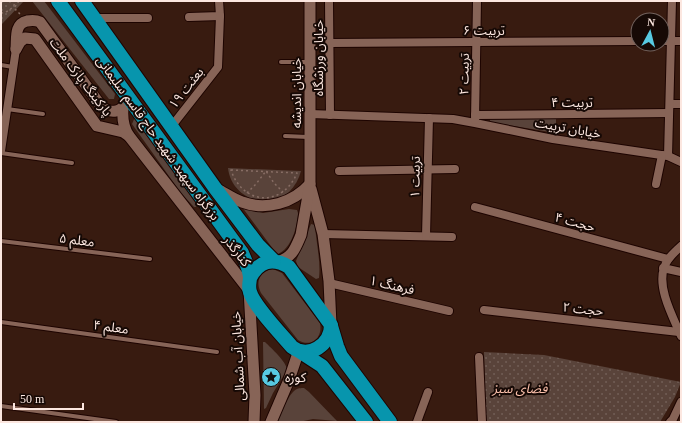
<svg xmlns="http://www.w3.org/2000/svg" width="682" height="423" viewBox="0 0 682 423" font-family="'Times New Roman','Noto Sans Arabic',serif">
	<defs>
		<pattern id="park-dots" width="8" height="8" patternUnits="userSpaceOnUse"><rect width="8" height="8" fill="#59433a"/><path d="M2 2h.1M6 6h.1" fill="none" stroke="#725e56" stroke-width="1.8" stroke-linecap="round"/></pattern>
	</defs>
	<rect width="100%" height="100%" fill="#381b10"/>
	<g fill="#59433a">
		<polygon points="32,1 44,1 115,94 114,99 109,99"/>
		<polygon points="135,117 197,205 196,207 194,207 181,193 132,124"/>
		<polygon points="556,118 556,133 490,122 490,119"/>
		<path d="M228 168 301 171C299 179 295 186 289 192 266 212 231 197 228 168Z"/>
		<path d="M242 207 263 213 289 209 297 210 298 213C298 226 291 249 278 254L276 253Z"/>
		<path d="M311 224 315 225C316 242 321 261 319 278L316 279 298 267 296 261Z"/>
		<path d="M273 269 282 273 320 323C323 338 311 348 298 340L261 293C255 281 260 271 273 269Z"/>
		<path d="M263 342H265C271 348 287 362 287 370L273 393 266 408 264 409Z"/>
		<path d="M304 388 309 392 337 421 313 419 299 422H277C281 414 289 392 297 389 298 388 303 388 304 388Z"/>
	</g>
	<g fill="url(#park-dots)">
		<polygon points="1,1 24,1 1,25"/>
		<polygon points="484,352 544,355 681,382 675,397 660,422 486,422"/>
	</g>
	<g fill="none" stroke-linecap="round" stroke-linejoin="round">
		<g stroke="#1d0400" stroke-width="6">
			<g id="lane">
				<polyline points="281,62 308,62"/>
				<polyline points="1,65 13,67"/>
				<polyline points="7,109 43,114"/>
				<polyline points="285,136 308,137"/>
				<polyline points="1,153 72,163"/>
				<polyline points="1,241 150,259"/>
				<polyline points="1,322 217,352"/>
				<polyline points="1,406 116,422"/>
			</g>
		</g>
		<g stroke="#1d0400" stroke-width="10">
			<g id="street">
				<polyline points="329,1 330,115"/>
				<polyline points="189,17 220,16 219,1"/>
				<polyline points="94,18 148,18"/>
				<polyline points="662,41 681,41"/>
				<polyline points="330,43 638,41"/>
				<polyline points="670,104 681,104"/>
				<polyline points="310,114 453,119 475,123 553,139 668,156 681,162"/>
				<polyline points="475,115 669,113"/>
				<polyline points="475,120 477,1"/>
				<polyline points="171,127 218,67 220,16"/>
				<polyline points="1,151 16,49"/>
				<polyline points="668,156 672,1"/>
				<polyline points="339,171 455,169"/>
				<polyline points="656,184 662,155"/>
				<polyline points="475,207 668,259"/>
				<polyline points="323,234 452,237"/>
				<polyline points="426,236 429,118"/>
				<polyline points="663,268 681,272"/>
				<polyline points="329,283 449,311"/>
				<polyline points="484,310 679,332"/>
				<path d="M681 336C673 317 657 288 664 268 666 259 675 252 681 246"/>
				<polyline points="479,357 482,422"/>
				<polyline points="417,422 428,392"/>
				<polyline points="670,422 673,419 681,402"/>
			</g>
		</g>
		<g stroke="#1d0400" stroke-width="13">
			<g id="secondary">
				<path d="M16 49C17 38 14 24 27 21 32 20 36 20 40 22L101 106C110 114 120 113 126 103"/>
				<polyline points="16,49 20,42 25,38 35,39 97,126 123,132 129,136"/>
				<path d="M123 108C122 119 123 127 129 136L249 290 255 395 254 422"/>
				<path d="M217 189C225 193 233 199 242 202 266 211 293 203 310 184"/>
				<polyline points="311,189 323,234 329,281 331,325"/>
				<path d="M277 262C293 257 295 249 301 235L310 184V1"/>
				<polyline points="271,422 289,380 299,350"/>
			</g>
		</g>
		<g stroke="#1d0400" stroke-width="16">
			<g id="highway">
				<path d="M58 1 242 253C245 260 249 268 250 277 250 282 248 286 250 292 254 306 281 334 292 347 309 360 331 344 331 325L289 267C272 257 259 261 250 278"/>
				<polyline points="82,1 215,188 258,245 274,261"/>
				<polyline points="331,326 337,346 341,356 390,422"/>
				<polyline points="299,351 322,366 366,422"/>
			</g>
		</g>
		<g stroke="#876d64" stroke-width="1.5" stroke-dasharray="2 3" stroke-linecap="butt">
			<polyline points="19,1 14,8 20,14"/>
			<path d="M1 13C9 12 13 8 16 1"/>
			<path d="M231 170 297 173C283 207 243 206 231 170Z"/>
			<polyline points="247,193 256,184 266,171 274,183 283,192"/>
		</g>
		<use href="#lane" stroke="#876457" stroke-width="4"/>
		<use href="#street" stroke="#876457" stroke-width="8"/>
		<use href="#secondary" stroke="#876457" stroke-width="11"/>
		<use href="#highway" stroke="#0795ad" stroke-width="14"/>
	</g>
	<defs>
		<g id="sight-disc" transform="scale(1)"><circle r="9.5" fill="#57c9e2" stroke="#160905"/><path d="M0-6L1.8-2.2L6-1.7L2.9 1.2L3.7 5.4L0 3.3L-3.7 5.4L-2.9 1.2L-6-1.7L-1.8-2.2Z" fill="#111"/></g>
	</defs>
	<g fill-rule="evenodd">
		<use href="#sight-disc" x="271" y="377"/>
	</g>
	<g text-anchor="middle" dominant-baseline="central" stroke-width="4" stroke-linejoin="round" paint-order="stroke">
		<g font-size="13" fill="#fce7e0" stroke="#160905">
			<text x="484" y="30">تربیت ۶</text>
			<text transform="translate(318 58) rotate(-90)">خیابان ورزشگاه</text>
			<text transform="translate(464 74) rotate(-89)">تربیت ۲</text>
			<text transform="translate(81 77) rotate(53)">پارکینگ پارک ملت</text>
			<text transform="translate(186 88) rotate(-52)">بعثت ۱۹</text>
			<text transform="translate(296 93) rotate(-90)">خیابان اندیشه</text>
			<text x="572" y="102">تربیت ۴</text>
			<text transform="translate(568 128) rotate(10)">خیابان تربیت</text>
			<text transform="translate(158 138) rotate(54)">بزرگراه سپهبد شهید حاج قاسم سلیمانی</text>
			<text transform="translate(415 177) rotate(-89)">تربیت ۱</text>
			<text transform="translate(575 222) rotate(15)">حجت ۴</text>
			<text transform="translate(77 240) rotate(7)">معلم ۵</text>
			<text transform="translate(237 251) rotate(52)">کنارگذر</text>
			<text transform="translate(392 285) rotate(13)">فرهنگ ۱</text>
			<text transform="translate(583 309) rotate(6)">حجت ۲</text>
			<text transform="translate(111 327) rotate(8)">معلم ۴</text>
			<text transform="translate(238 356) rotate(-93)">خیابان آب شمالی</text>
		</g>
		<g font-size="13" fill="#fce7e0" stroke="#160905" text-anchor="start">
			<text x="285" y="377">کوزه</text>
		</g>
		<g font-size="13" font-style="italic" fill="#fcc1ac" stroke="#160905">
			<text x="520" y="388">فضای سبز</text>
		</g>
	</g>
	<rect width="682" height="423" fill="none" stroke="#fce7e0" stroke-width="4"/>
	<g transform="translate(650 32) rotate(7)"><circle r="19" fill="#160905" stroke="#72625d"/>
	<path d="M0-3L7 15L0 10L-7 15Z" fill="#57c9e2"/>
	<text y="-6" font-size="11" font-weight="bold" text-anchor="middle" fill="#fce7e0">N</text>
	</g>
	<path d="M14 403v6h69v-6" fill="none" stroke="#fce7e0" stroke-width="2"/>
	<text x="20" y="403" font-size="12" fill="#fce7e0" stroke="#160905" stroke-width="3" paint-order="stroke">50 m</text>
</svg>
